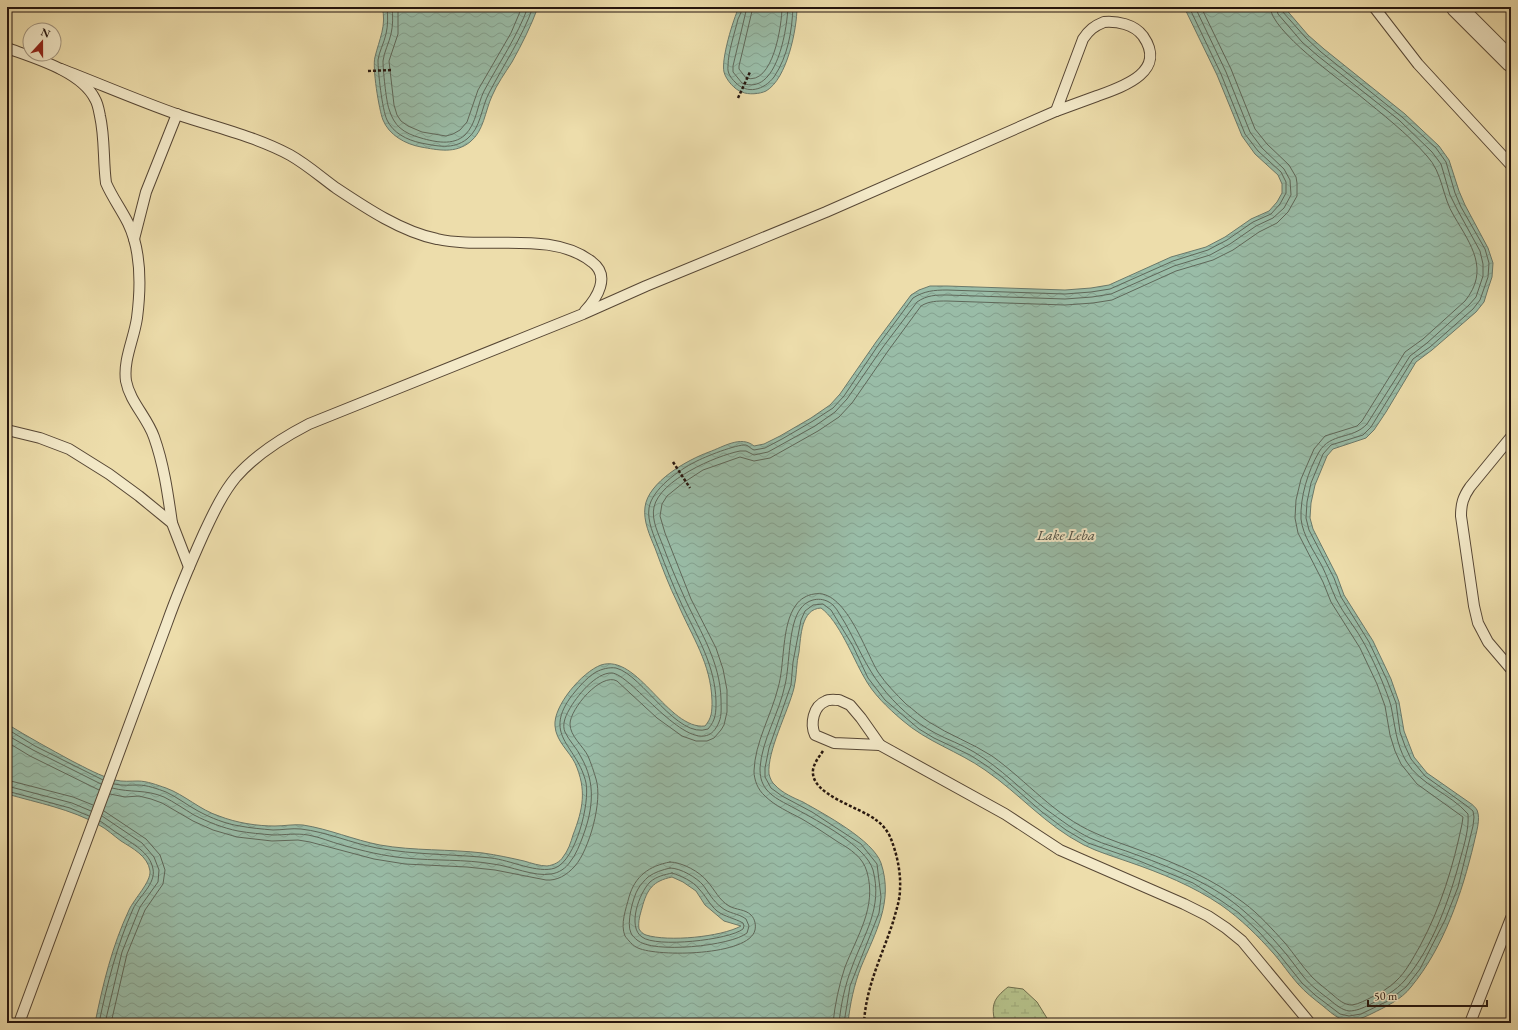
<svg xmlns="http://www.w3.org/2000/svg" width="1518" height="1030" viewBox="0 0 1518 1030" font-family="'EB Garamond',serif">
	<defs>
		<pattern id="wetland-marsh" width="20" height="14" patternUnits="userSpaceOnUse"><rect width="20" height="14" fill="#b6c28b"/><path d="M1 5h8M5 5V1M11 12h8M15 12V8" fill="none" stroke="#9ca677"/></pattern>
		<pattern id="water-waves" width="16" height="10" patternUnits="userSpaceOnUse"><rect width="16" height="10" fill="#99bca7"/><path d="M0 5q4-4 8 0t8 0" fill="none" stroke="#84a18f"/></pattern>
	</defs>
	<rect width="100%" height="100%" fill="#edddab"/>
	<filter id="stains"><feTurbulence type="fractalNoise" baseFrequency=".005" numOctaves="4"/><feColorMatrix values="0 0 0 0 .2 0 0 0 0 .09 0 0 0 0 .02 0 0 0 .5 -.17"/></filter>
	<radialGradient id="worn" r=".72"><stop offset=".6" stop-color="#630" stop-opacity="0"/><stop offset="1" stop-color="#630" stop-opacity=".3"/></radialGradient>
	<path fill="url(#wetland-marsh)" stroke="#6e6c4c" d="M1008 987 1023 989 1037 1002 1050 1023H995C991 1005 993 999 1008 987Z"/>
	<g fill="url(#water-waves)" stroke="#6b796a" fill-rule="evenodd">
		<path d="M382 7H538C531 26 522 44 512 62 505 73 497 84 492 96 485 111 484 131 470 142 455 154 438 150 421 147 405 144 389 135 383 120 379 110 372 67 375 57 379 40 387 25 382 7Z"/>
		<path d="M739 7H797C797 29 787 79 766 91 760 94 748 95 742 92 735 90 726 80 724 72 721 59 733 20 739 7Z"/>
		<path d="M1184 7H1284L1308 35 1324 49 1405 114 1439 146 1449 160 1459 191 1465 205 1488 248 1493 263 1492 277 1488 289 1484 302 1476 312 1432 350 1416 362 1386 412 1374 430 1366 438 1333 449 1327 456 1315 485 1311 503 1310 518 1313 529 1337 576 1344 595 1373 641 1391 679 1399 702 1404 731 1414 757 1427 773 1470 803C1472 804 1476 808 1477 810 1481 819 1476 833 1474 843 1462 893 1444 947 1411 987 1401 1000 1385 1007 1371 1014 1361 1019 1349 1023 1339 1018 1333 1015 1328 1010 1323 1006 1314 999 1305 992 1298 984 1289 974 1282 963 1274 954 1258 936 1241 919 1221 905 1193 886 1161 873 1129 862 1115 857 1098 852 1084 845 1045 825 1020 794 985 770 958 751 927 742 902 720 888 708 873 694 864 677 853 658 839 621 821 608 801 609 801 636 799 652 796 663 797 676 794 688 788 712 767 751 769 774 770 778 772 783 775 785 782 793 794 798 803 802 824 814 873 840 881 863 894 902 875 933 861 967 854 985 850 1004 848 1023H95C103 984 112 946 129 910 134 899 151 882 150 871 148 856 132 848 121 841 114 836 107 829 99 825 71 809 38 803 7 794V724C28 737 50 749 72 761 86 768 100 776 115 780 123 782 130 781 138 781 147 781 157 785 166 788 185 795 200 810 219 816 237 823 257 826 275 826 284 826 294 824 303 825 329 829 354 840 380 845 414 851 449 849 483 853 497 855 511 858 524 861 531 863 540 866 547 866 554 865 560 862 563 857 568 851 571 842 573 835 583 809 587 790 575 763 569 751 556 741 555 726 553 706 582 672 601 665 638 653 668 730 705 726 712 718 712 711 712 701 711 663 692 637 678 604 669 586 662 567 655 548 650 536 643 521 645 507 648 482 687 460 709 452 723 447 741 435 754 446L764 444 780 436 811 418 830 405 840 394 876 342 911 295 919 290 930 286H947L1065 290 1091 288 1109 285 1171 257 1206 247 1225 237 1251 219 1269 211 1277 202 1282 193V184L1278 175 1255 154 1242 136 1217 75ZM672 877 683 882 696 891 705 905 724 921 741 926C721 937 668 942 646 935 643 934 641 932 639 929 638 921 640 915 642 908 647 889 653 881 672 877Z"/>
	</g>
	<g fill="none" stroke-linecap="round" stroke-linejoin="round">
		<g stroke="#5f685a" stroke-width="1">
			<path d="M387 7C388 16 388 26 386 34 384 43 379 52 378 60 378 72 382 109 387 120 393 133 407 140 421 143 437 146 453 150 467 139 481 128 481 108 489 93 504 64 522 38 533 7"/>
			<path d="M392 7C393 16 393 26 391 34 389 43 384 52 383 61 383 69 386 101 389 109 394 126 403 133 421 138 435 142 453 146 465 135 477 123 477 105 484 91 499 63 517 37 528 7"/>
			<polyline points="398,7 398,34 389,61 394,105 397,115 401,121 408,126 422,132 446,136 453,134 460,130 467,122 478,90 511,33 522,7"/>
			<path d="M742 7C742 11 740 15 738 19 735 32 728 52 728 66 727 73 731 78 735 82 747 95 764 90 774 77 788 56 792 31 793 7"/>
			<path d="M747 7 733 66V72L742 83C777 97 787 29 788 7"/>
			<path d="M753 7 739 66V69L746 78C773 86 782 25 782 7"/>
			<polyline points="7,729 35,746 103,780"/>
			<polyline points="7,735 33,750 101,784"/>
			<polyline points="7,742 30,756 99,790"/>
			<polyline points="7,780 73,797 93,805"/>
			<path d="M114 784C123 786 130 785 138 785 147 785 158 789 166 792 177 797 187 805 198 811 211 818 226 824 240 826 250 828 262 829 273 830 282 830 292 828 301 829 327 832 351 843 377 848 415 855 453 854 491 858 510 860 538 874 555 868 576 860 590 803 586 783 578 746 543 737 570 698 577 689 586 678 596 672 602 669 609 667 616 668 643 675 677 740 708 729 716 720 716 712 716 701 715 665 697 636 682 605 673 586 666 567 659 549 654 536 647 521 649 508 652 489 679 470 695 462 704 457 737 444 746 445 749 446 751 449 754 450L765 448 782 439 813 421 833 408 844 396 879 344 913 298C924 291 934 290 947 290L1065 294 1091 292 1110 289 1173 261 1208 250 1227 240 1253 222 1271 214 1280 204 1286 193V182L1281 172 1258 151 1245 134 1221 74 1189 7"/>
			<polyline points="7,786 72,803 91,811"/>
			<path d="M112 788C131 793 145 789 164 797 174 802 184 809 194 815 208 822 223 828 238 831 249 833 262 834 273 835 285 835 296 833 308 835 320 837 331 842 342 845 363 851 384 856 405 858 435 861 464 859 493 864 511 866 534 877 551 874 559 873 566 868 570 862 576 855 580 844 583 836 593 809 596 783 581 757 577 748 569 741 565 732 562 725 565 717 569 710 576 697 596 672 612 673 633 674 699 772 719 722 722 715 721 707 721 699 720 662 701 633 686 601 678 583 670 565 663 546 659 535 651 520 654 507 660 480 715 456 740 451H746L754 455 768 452 815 426 835 412 847 399 883 347 917 302C927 295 936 295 947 295L1065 299 1092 297 1111 294 1174 266 1210 255 1230 244 1256 226 1273 218 1284 208 1291 195 1290 180 1284 169 1262 148 1250 132 1226 72 1195 7"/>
			<polyline points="7,791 70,808 89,816"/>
			<path d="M110 794 125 797 139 796 151 799 162 803 193 821 213 830 237 837 272 841 298 840 310 842 374 859 405 864 467 867 495 870 546 880C557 881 567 875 575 866 589 850 603 801 596 779 594 772 591 763 588 756 583 746 570 736 570 724 570 709 601 672 617 681L657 718 682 736 696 741H707L714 738 721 730 724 725 727 712V690L723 669 716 648 691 599 665 533 660 516 662 504 667 496 683 483 703 470 740 457 754 461 770 458 818 431 839 417 852 403 888 351 921 306C929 301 937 301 947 301L1065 305 1093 303 1112 300 1176 271 1213 260 1233 250 1259 232 1277 223 1288 212 1297 196V183L1296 177 1289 165 1267 144 1255 129 1231 69 1201 7"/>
			<polyline points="104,811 146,839 160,855 165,870 163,884 145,910 127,954 111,1023"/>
			<polyline points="102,816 142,843 154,857 159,870 158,882 140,907 122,952 105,1023"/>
			<path d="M670 862C682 862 700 872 707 881 715 890 719 900 729 906 736 910 745 909 751 915 755 919 756 925 755 930 749 956 658 957 638 948 633 946 628 940 625 936 620 924 626 909 629 897 635 876 649 866 670 862Z"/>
			<path d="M670 868C681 868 697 878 703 885 709 893 713 901 721 907 729 914 738 913 746 919L749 926 747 933C731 946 652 954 637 940 635 938 632 936 631 933 626 924 633 897 638 889 640 885 645 880 648 877 655 872 662 870 670 868Z"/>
			<path d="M672 873C681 876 693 881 699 889 706 896 709 904 717 911 725 917 734 918 743 923L744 926 743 929C729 940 656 948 642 937 627 927 639 893 650 882 657 876 664 875 672 873Z"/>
			<path d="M99 1023C107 984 117 945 133 909 139 896 156 884 153 869 150 852 132 844 120 835 113 831 107 825 100 821"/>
			<path d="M833 1023C835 1004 839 985 845 967 857 936 877 907 867 872 863 857 850 849 838 842 826 834 814 826 802 819 789 812 775 806 765 796 758 790 754 780 754 771 755 742 771 716 778 688 785 665 781 625 796 605 800 599 807 595 814 594 845 588 865 651 878 672 886 684 896 694 906 704 914 710 921 717 929 722 949 735 972 743 992 756 1027 781 1055 816 1095 833 1110 840 1126 845 1142 851 1178 864 1213 879 1244 903 1259 914 1272 929 1285 943 1294 954 1302 966 1312 977 1318 983 1326 989 1333 995 1339 1000 1344 1005 1352 1005 1359 1004 1366 1000 1372 997 1380 993 1389 988 1396 981 1406 972 1413 958 1420 946 1441 907 1453 867 1462 824L1463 817 1417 784 1401 764 1395 751 1390 735 1385 706 1377 684 1360 648 1331 602 1323 582 1298 533 1295 518 1296 500 1301 479 1314 449 1325 436 1357 426 1362 421 1405 352 1423 339 1465 301C1490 270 1471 245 1454 216 1442 197 1443 173 1427 156 1407 133 1382 114 1359 95 1340 80 1271 31 1270 7"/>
			<path d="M839 1023C841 1004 845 985 852 967 864 934 883 908 873 870 866 846 818 821 796 809 785 803 773 798 766 789 761 782 760 776 760 768 762 739 779 714 785 685 790 665 788 624 801 608 809 598 823 596 833 605 838 610 841 617 845 623 857 644 866 667 881 686 895 704 914 722 935 733 948 740 961 744 974 752 1001 768 1022 791 1047 810 1061 820 1075 831 1090 838 1105 845 1122 849 1137 855 1175 869 1215 885 1245 912 1258 923 1270 935 1281 948 1289 957 1296 967 1303 976 1311 986 1321 993 1330 1000 1336 1005 1342 1010 1349 1011 1356 1011 1363 1008 1369 1005 1382 998 1396 991 1405 980 1433 947 1450 898 1461 856 1465 842 1469 828 1468 814 1450 793 1421 786 1406 761 1396 744 1395 725 1391 706 1389 698 1385 689 1382 681 1377 669 1371 656 1365 645 1357 629 1344 615 1336 599 1331 588 1327 576 1322 566 1314 551 1303 536 1301 519 1300 497 1308 471 1319 452 1331 432 1352 440 1367 424L1410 356 1427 343 1469 305 1476 297 1483 276V264L1480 251 1457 209 1450 195 1441 164 1432 152 1399 120 1318 56 1302 42 1278 14 1276 7"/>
			<polyline points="844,1023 850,986 879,913 881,897 877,864 861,844 812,812 782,796 771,788 765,777 765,768 769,748 791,685 793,662 801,620 805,611 813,605 823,604 831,610 853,646 868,678 885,700 919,729 934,738 970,755 987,766 1003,778 1042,812 1066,830 1088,843 1137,860 1193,883 1220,900 1239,913 1259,932 1278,953 1302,983 1315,995 1340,1014 1349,1016 1361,1014 1388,1001 1406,987 1420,969 1445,920 1458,887 1473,826 1474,817 1473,811 1467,806 1425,776 1411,759 1405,746 1400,732 1396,703 1387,680 1369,642 1341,597 1334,578 1309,530 1306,518 1307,502 1311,483 1323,454 1331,445 1363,435 1371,427 1413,359 1430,347 1473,309 1480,300 1488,277 1489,263 1485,249 1461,207 1455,193 1446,162 1436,148 1402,117 1321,52 1306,38 1282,11 1281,7"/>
		</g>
		<g stroke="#574735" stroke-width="12">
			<g id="lane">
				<polyline points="1374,7 1418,64 1511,165"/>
				<path d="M1104 22C1117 21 1134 24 1143 36 1168 72 1122 87 1097 96 1083 101 1070 106 1056 111L1083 39C1089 30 1094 26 1104 22Z"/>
				<path d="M7 48C34 58 81 71 95 99 98 104 99 111 100 116 105 138 103 161 106 183 112 197 121 209 128 223 142 252 141 287 137 318 134 339 123 360 126 381 130 402 147 417 154 437 164 465 168 495 172 523"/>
				<path d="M61 69C100 84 139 101 179 115 215 127 257 137 290 155 306 164 321 177 336 188 366 208 402 232 437 239 485 250 552 230 592 262 611 276 597 298 585 311"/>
				<polyline points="134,239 146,192 177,114"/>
				<polyline points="7,430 40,438 69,449 109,474 139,496 172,523 189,567"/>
				<path d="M1511 437 1470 487C1463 497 1461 504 1461 516L1474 606 1478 623 1488 642 1511 669"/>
				<path d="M839 700 850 705 861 718 880 745 834 743 815 735C810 724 813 706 826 701 829 699 835 700 839 700Z"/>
				<polyline points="880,745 1005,814 1060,850 1184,904 1208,916 1226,928 1242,941 1310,1023"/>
				<path d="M19 1023 167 623C178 592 191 562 204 533 213 514 222 494 236 477 256 454 282 438 309 424L583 314 646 286 826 212 1056 111"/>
				<polyline points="1470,1023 1511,918"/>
			</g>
		</g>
		<g stroke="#574735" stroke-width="21">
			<polyline id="street" points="1456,7 1511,62"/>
		</g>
		<g stroke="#25150e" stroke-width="2.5" stroke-dasharray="3 2" stroke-linecap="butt">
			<polyline points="368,71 392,70"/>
			<polyline points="738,98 750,72"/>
			<polyline points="673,462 690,488"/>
			<path d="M823 751C819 757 814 763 813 770 810 795 860 807 876 820 882 824 888 831 891 839 897 854 901 873 900 889 900 900 896 911 893 922 882 956 866 986 864 1023"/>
		</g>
		<use href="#lane" stroke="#f3e9c8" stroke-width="10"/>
		<use href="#street" stroke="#f3e9c8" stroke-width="19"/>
	</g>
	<g text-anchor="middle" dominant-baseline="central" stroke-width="4" stroke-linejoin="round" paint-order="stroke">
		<g font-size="15" font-style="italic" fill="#4e4f44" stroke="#f3e9c8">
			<text x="1066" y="534">Lake Leba</text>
		</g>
	</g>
	<rect width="1518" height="1030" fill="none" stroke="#edddab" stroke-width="24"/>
	<rect x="8" y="8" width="1502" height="1014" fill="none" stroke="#25150e" stroke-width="2"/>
	<rect x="12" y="12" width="1494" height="1006" fill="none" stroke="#25150e"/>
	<g transform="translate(42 42) rotate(21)"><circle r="19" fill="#f3e9c8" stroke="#a1947e"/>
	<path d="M0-3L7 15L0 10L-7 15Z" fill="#8f2418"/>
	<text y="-6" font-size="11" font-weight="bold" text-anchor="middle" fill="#25150e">N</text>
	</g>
	<path d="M1368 1000v6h119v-6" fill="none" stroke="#25150e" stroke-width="2"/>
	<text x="1374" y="1000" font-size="12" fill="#25150e" stroke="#f3e9c8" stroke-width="3" paint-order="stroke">50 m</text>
	<rect width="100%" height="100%" filter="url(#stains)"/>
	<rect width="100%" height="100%" fill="url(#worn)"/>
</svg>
